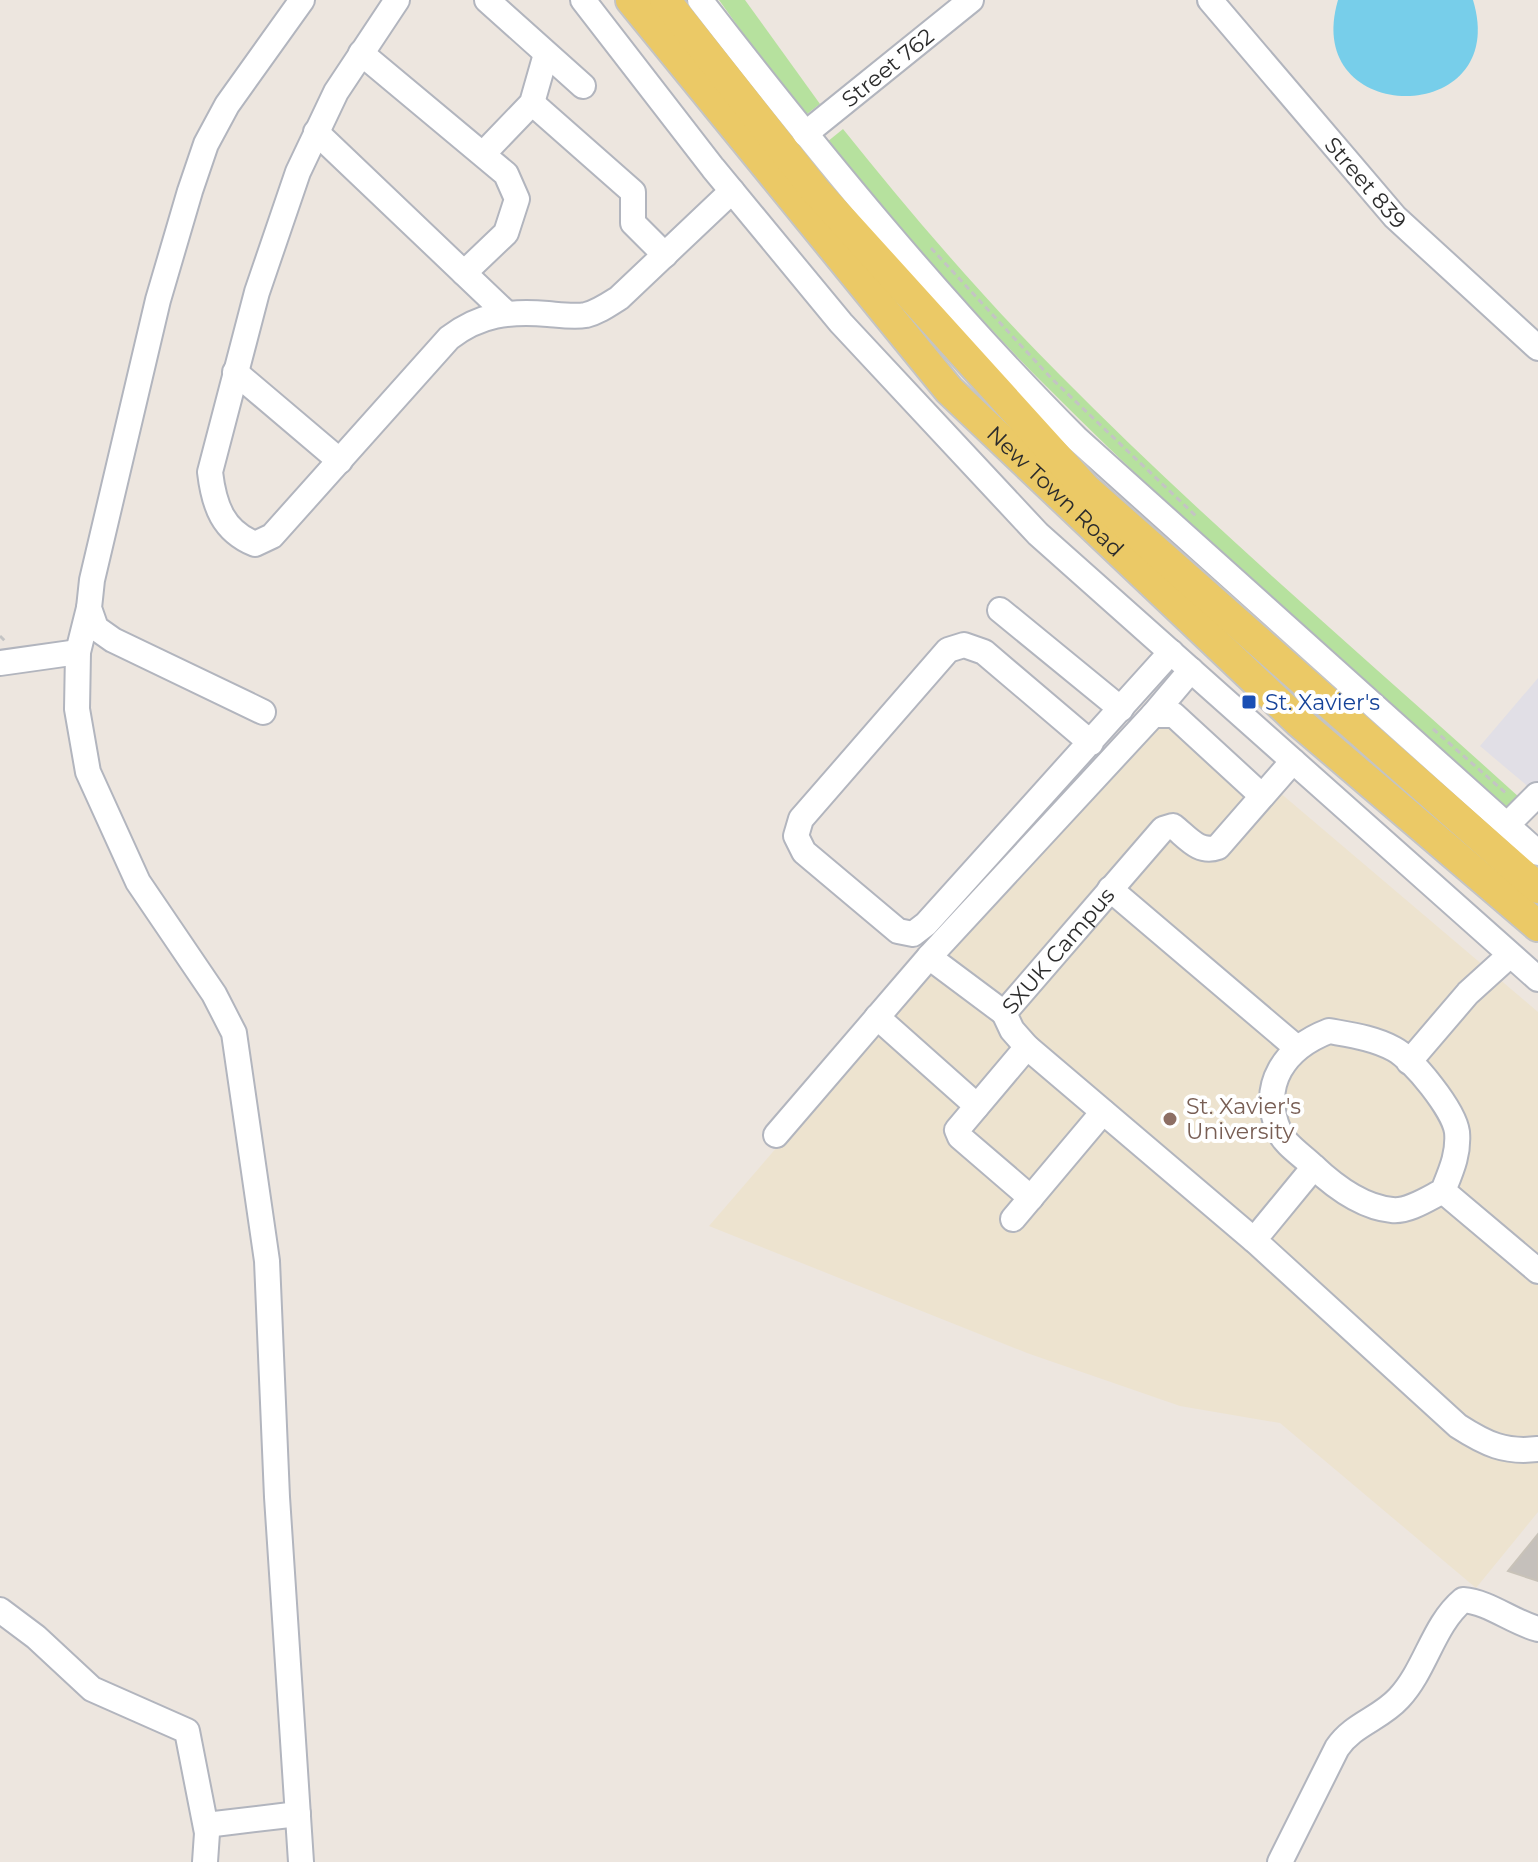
<svg xmlns="http://www.w3.org/2000/svg" width="1538" height="1862" viewBox="0 0 1538 1862" font-family="Montserrat,sans-serif">
	<rect width="100%" height="100%" fill="#ede6df"/>
	<polygon fill="#e1dfe6" points="1538,678 1538,795 1480,746"/>
	<polygon fill="#ede3cf" points="1166,696 1538,1012 1538,1512 1476,1588 1280,1423 1180,1406 1027,1353 709,1226"/>
	<g fill="#b6e19e">
		<polygon points="719,0 745,0 820,104 803,117"/>
		<path d="M843 129C911 214 983 298 1060 375 1206 523 1366 658 1520 798L1508 808C1353 669 1193 534 1046 386 969 309 897 225 827 142Z"/>
	</g>
	<path fill="#77ceea" d="M1473 0C1512 128 1300 128 1338 0Z"/>
	<polygon fill="#c5c0bb" stroke="#c8c2b8" stroke-width="2" points="1538,1534 1538,1581 1508,1571"/>
	<g fill="none" stroke-linecap="round" stroke-linejoin="round">
		<g stroke="#b2b5be" stroke-width="28">
			<g id="minor">
				<path d="M397 0 336 92 298 172 257 292 210 472C214 506 223 531 255 544L272 536 449 338C480 314 509 311 548 314 560 315 574 317 586 315 598 312 608 305 619 298L732 191"/>
				<polyline points="487,0 583,86"/>
				<polyline points="583,0 713,168 841,323 1038,534 1538,979"/>
				<path d="M700 0C818 152 941 303 1077 439L1538 853"/>
				<path id="s1" d="M1210 0 1395 217 1538 348"/>
				<polyline points="361,53 506,174 517,199 506,233 464,273"/>
				<polyline points="532,103 633,192 633,223 665,255"/>
				<polyline points="316,132 506,313"/>
				<path id="s2" d="M805 134 971 0"/>
				<polyline points="483,154 532,103 546,54"/>
				<polyline points="235,372 340,461"/>
				<polyline points="89,608 78,652 77,709 88,772 138,882 214,994 234,1033 267,1261 277,1497 301,1862"/>
				<polyline points="1000,610 1121,709"/>
				<polyline points="0,663 78,652"/>
				<polyline points="263,712 113,640 96,628 89,608 92,580 158,300 190,191 206,144 227,105 302,0"/>
				<polyline points="1153,715 1191,670"/>
				<polyline points="1091,743 984,652 964,645 948,650 801,819 796,836 804,852 898,931 913,934 926,924 1171,652"/>
				<polyline points="1507,825 1537,795"/>
				<polyline points="1110,889 1297,1048"/>
				<polyline points="929,957 1004,1013"/>
				<polyline points="877,1017 977,1106"/>
				<path d="M1329 1031C1351 1035 1374 1038 1394 1049 1413 1059 1454 1110 1457 1132 1459 1154 1451 1171 1443 1191 1429 1198 1408 1212 1392 1210 1361 1207 1334 1186 1313 1166 1303 1156 1284 1144 1279 1131 1259 1084 1285 1048 1329 1031Z"/>
				<polyline points="1027,1047 957,1130 960,1137 1031,1198"/>
				<polyline points="1409,1062 1468,993 1510,955"/>
				<polyline points="776,1135 929,957 1153,715 1174,715 1262,796"/>
				<path d="M1314 1167 1254 1240 1458 1426C1486 1444 1505 1453 1538 1449"/>
				<polyline points="1443,1191 1538,1271"/>
				<polyline points="1013,1219 1103,1112"/>
				<path id="s3" d="M1254 1240 1027 1047 1012 1030 1004 1013 1163 829 1173 826C1188 838 1199 854 1218 847L1293 761"/>
				<polyline points="0,1610 36,1637 92,1689 187,1731 207,1833 205,1862"/>
				<polyline points="206,1825 298,1814"/>
				<path d="M1280 1862 1337 1748C1353 1724 1380 1719 1399 1698 1426 1669 1433 1625 1463 1600 1489 1602 1512 1622 1538 1629"/>
			</g>
		</g>
		<g stroke="#c4c4c4" stroke-width="34">
			<g id="major">
				<path id="s4" d="M631 0 949 390 1298 721 1538 926"/>
				<polyline points="665,0 816,191 1086,489 1538,888"/>
			</g>
		</g>
		<g stroke="#c4c4c4" stroke-width="3" stroke-dasharray="6 4" stroke-linecap="butt">
			<polyline points="931,248 1051,378 1198,518"/>
			<polyline points="0,636 7,643"/>
			<polyline points="1433,729 1508,795"/>
		</g>
		<use href="#minor" stroke="#fff" stroke-width="24"/>
		<use href="#major" stroke="#ebc966" stroke-width="30"/>
	</g>
	<rect fill="#1a4fb4" stroke="#fff" stroke-width="3" x="1241" y="694" width="16" height="16" rx="4"/>
	<circle fill="#8d6e63" stroke="#fff" stroke-width="3" cx="1170" cy="1119" r="8"/>
	<g text-anchor="middle" dominant-baseline="central" stroke-width="8" stroke-linejoin="round" paint-order="stroke">
		<g font-size="22" fill="#2c2c2c" stroke="#fff">
			<text stroke="none"><textPath href="#s2" startOffset="106">Street 762</textPath></text>
			<text stroke="none"><textPath href="#s1" startOffset="240">Street 839</textPath></text>
			<text stroke="none"><textPath href="#s4" startOffset="650">New Town Road</textPath></text>
			<text stroke="none"><textPath href="#s3" startOffset="422">SXUK Campus</textPath></text>
		</g>
		<g font-size="22" fill="#164399" stroke="#fff" text-anchor="start">
			<text x="1265" y="702">St. Xavier's</text>
		</g>
		<g font-size="22" fill="#785e54" stroke="#fff" text-anchor="start">
			<text x="1186" y="1106">St. Xavier's<tspan x="1186" dy="25">University</tspan></text>
		</g>
	</g>
</svg>
